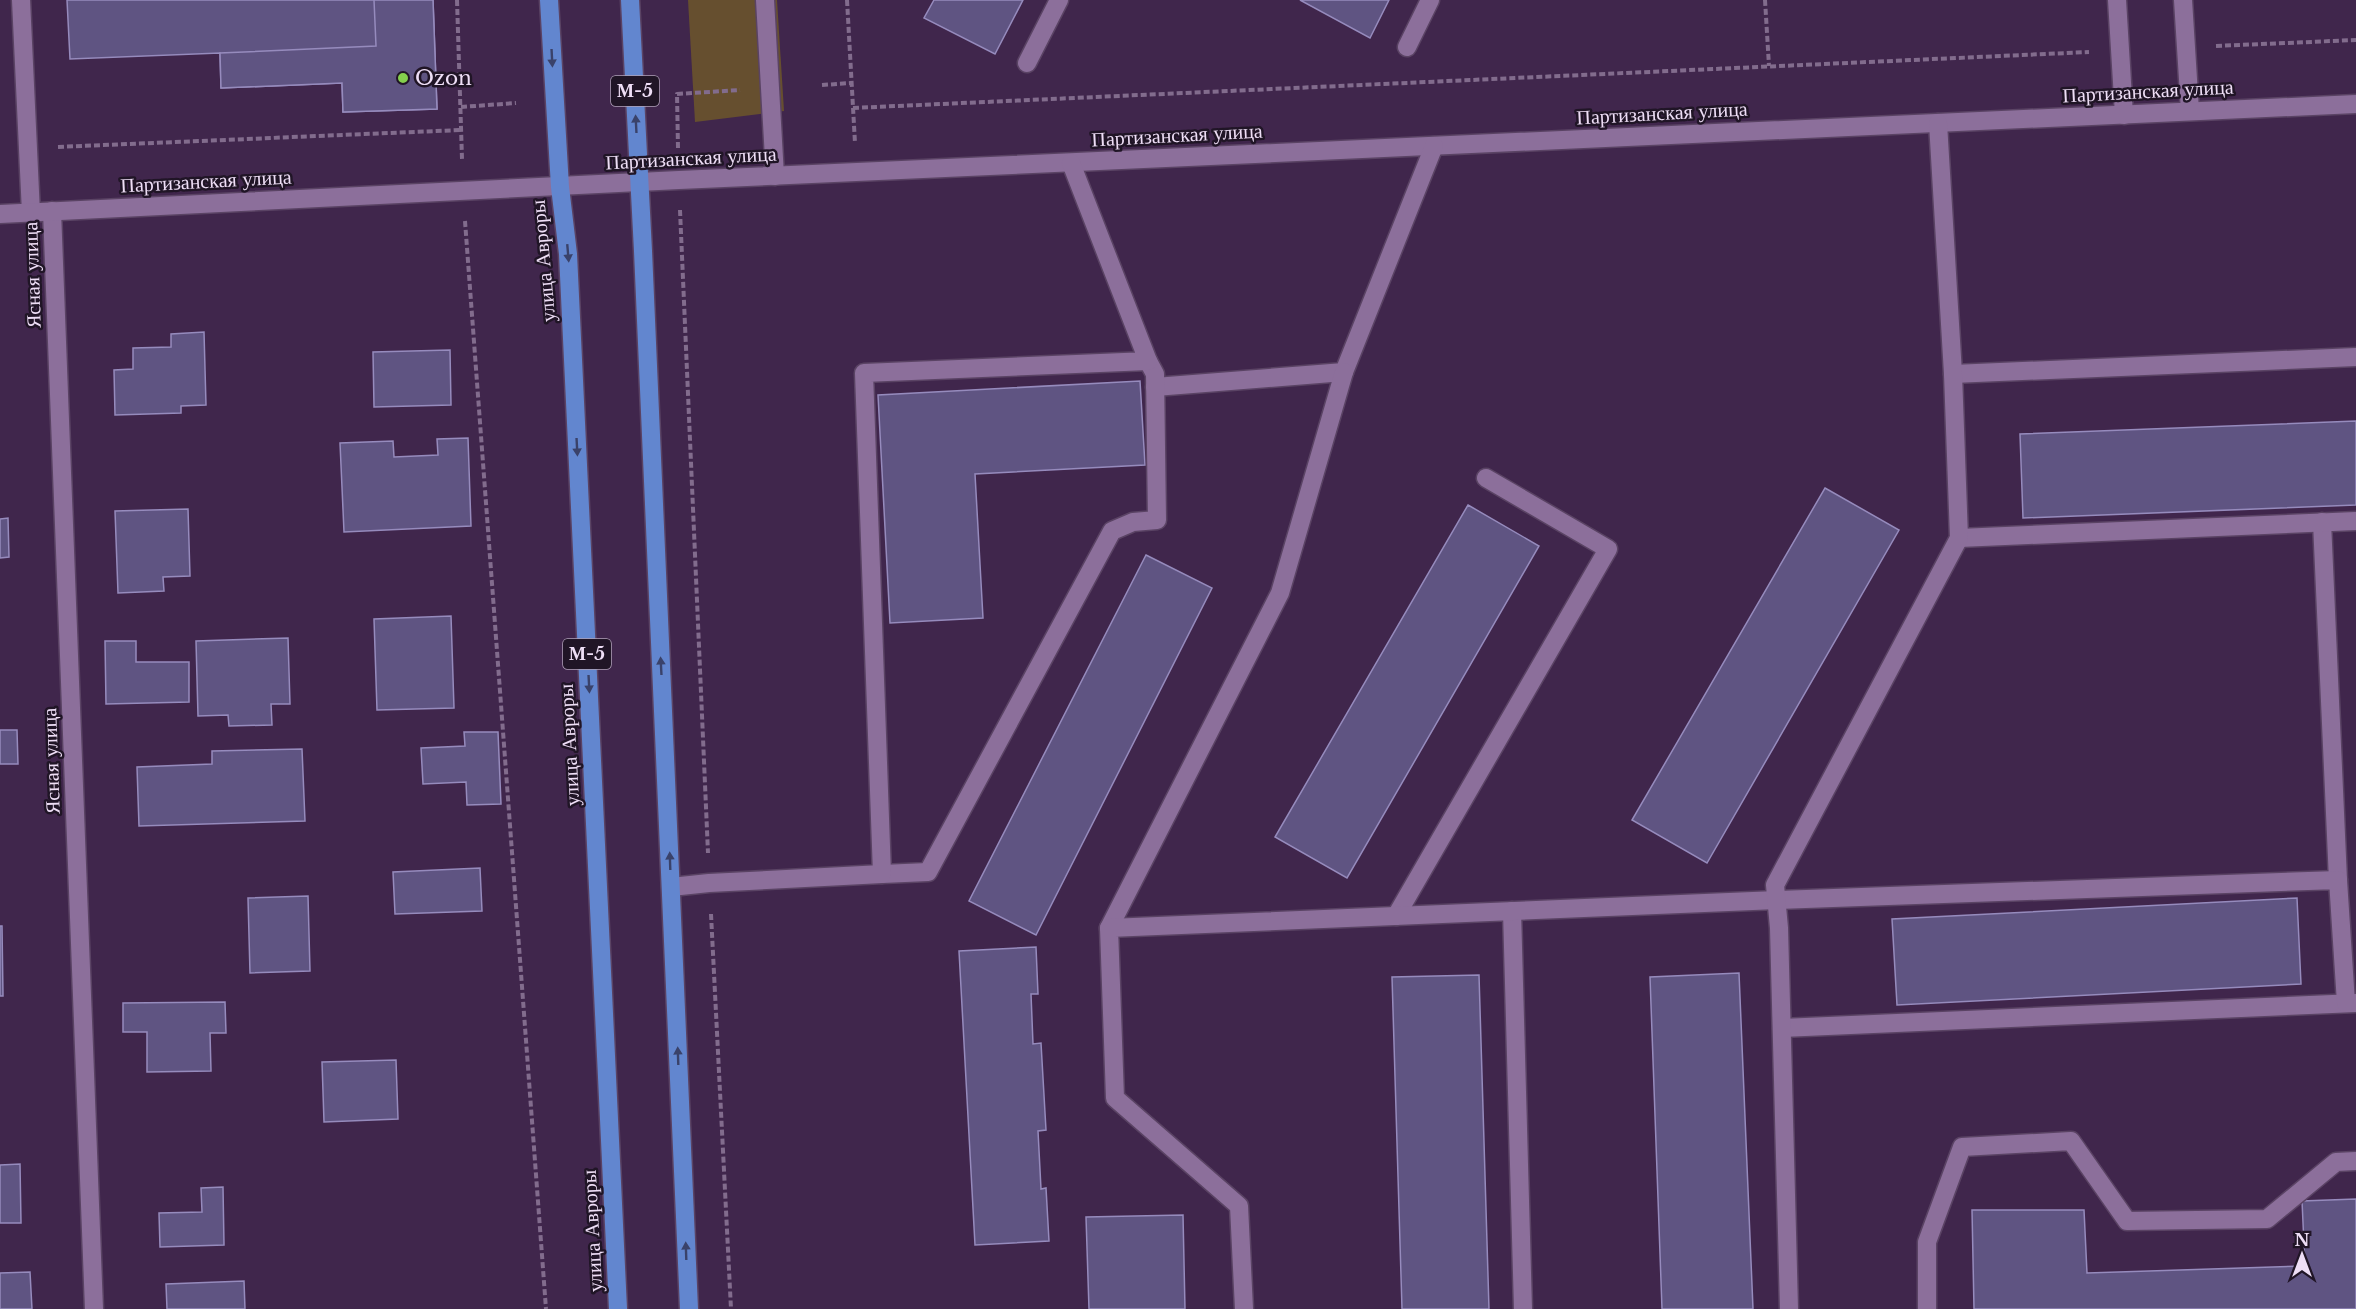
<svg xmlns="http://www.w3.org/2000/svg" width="2356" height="1309" viewBox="0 0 2356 1309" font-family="'Libre Baskerville',serif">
	<rect width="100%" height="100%" fill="#40264c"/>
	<polygon fill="#664f2f" points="688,0 777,0 784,111 695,122"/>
	<g fill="#5f5482" stroke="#968bbd" stroke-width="1.5">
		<polygon points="67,0 433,0 437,109 343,112 342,83 221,88 220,53 70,59"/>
		<polygon points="374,0 433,0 437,109 343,112 342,83 221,88 220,53 376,46"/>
		<polygon points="934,0 1023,0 995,54 924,18"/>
		<polygon points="1300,0 1389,0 1370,38"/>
		<polygon points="204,332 206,405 181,406 181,413 115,415 114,370 133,369 133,348 171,347 171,334"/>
		<polygon points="450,350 451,405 374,407 373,352"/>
		<polygon points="1140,381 1145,465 975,474 983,618 890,623 878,395"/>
		<polygon points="2356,421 2356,505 2023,518 2020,434"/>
		<polygon points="468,438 471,526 344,532 340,443 393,441 394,457 438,455 437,439"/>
		<polygon points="1825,488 1899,530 1707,863 1632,820"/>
		<polygon points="1468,505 1539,546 1347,878 1275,837"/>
		<polygon points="188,509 190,576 163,577 164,591 118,593 115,511"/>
		<polygon points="8,518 9,557 0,558 0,519"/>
		<polygon points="1146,555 1212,588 1036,935 969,901"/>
		<polygon points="451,616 454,708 377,710 374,619"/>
		<polygon points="288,638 290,704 271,704 272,725 229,726 228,715 198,716 196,641"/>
		<polygon points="105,641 136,641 136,662 189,662 189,702 106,704"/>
		<polygon points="0,730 17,730 18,764 0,764"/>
		<polygon points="464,732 498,732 501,804 467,805 466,782 423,784 421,748 465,746"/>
		<polygon points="302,749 305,821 139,826 137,767 212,764 212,751"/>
		<polygon points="480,868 482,911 395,914 393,872"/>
		<polygon points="308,896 310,971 250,973 248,898"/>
		<polygon points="2297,898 2301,984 1897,1005 1892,919"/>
		<polygon points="0,926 2,926 3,996 0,996"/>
		<polygon points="1036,947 1038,994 1031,994 1033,1044 1041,1043 1046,1130 1038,1131 1041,1189 1046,1188 1049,1241 975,1245 959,951"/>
		<polygon points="1739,973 1753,1309 1662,1309 1650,977"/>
		<polygon points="1479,975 1489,1309 1402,1309 1392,977"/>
		<polygon points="225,1002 226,1033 210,1033 211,1071 147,1072 147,1032 123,1032 123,1003"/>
		<polygon points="396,1060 398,1119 324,1122 322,1062"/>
		<polygon points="20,1164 21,1223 0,1223 0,1165"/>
		<polygon points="223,1187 224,1245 160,1247 159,1213 202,1212 201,1188"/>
		<polygon points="2356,1199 2356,1309 1974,1309 1972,1210 2084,1210 2087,1273 2305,1266 2302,1201"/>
		<polygon points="1183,1215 1185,1309 1089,1309 1086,1217"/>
		<polygon points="30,1272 32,1309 0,1309 0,1273"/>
		<polygon points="244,1281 245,1309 167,1309 166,1284"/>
	</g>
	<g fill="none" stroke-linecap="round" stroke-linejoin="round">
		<g stroke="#5a4364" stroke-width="21">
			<g id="minor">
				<polyline points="21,0 31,213"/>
				<polyline points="765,0 775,176"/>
				<polyline points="2117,0 2124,115"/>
				<polyline points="2183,0 2190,111"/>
				<polyline points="1407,47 1430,0"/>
				<polyline points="1027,63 1059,0"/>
				<polyline points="52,211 94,1309"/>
				<polyline points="0,214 679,180 2356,104"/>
				<polyline points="1953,374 2356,357"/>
				<polyline points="1155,387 1344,372 1434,146"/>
				<polyline points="2322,522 2338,880"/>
				<polyline points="1959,538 2356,521"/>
				<polyline points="882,874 928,872 1112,531 1133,522 1157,520 1155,374 1148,361"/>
				<polyline points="671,887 709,883 882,874 864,373 1148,361 1071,163"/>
				<polyline points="1512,911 1523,1309"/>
				<polyline points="1396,916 1608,549 1486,478"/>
				<polyline points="1109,928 1280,593 1344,372"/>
				<polyline points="1782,1028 2356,1003"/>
				<polyline points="1244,1309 1239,1206 1115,1098 1109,928 1777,900 2338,880 2346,1003"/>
				<polyline points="1789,1309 1779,928 1775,885 1959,538 1953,374 1938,123"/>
				<polyline points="1927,1309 1927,1242 1962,1147 2071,1141 2127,1221 2267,1219 2336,1162 2356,1161"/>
			</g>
		</g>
		<g stroke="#5a4364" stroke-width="21">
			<g id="major">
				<polyline points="549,0 560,187 568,254 618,1309"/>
				<polyline points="630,0 643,251 689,1309"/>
			</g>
		</g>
		<g stroke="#826c8d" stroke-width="4" stroke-dasharray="6 3" stroke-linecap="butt">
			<polyline points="457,0 462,159"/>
			<polyline points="847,0 855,143"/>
			<polyline points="1765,0 1769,66"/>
			<polyline points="2216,46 2356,40"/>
			<polyline points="822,85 851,83"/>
			<polyline points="461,107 516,103"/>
			<polyline points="853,108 2089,52"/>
			<polyline points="58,147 460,130"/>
			<polyline points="678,148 677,94 740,90"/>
			<polyline points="680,210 708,853"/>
			<polyline points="465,221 546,1309"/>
			<polyline points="711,914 731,1309"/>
		</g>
		<use href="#minor" stroke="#8c6f9b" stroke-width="18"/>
		<use href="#major" stroke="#6286cf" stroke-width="18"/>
	</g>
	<defs><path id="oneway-solid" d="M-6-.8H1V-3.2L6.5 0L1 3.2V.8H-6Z" transform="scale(1.5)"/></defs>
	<g fill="#3a426a">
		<use href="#oneway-solid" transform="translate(552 58) rotate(87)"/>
		<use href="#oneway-solid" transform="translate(636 124) rotate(-93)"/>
		<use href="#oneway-solid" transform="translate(568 253) rotate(85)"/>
		<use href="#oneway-solid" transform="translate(577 447) rotate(87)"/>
		<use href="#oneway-solid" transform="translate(661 666) rotate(-93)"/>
		<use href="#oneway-solid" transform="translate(589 684) rotate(87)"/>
		<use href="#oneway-solid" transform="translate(670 861) rotate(-92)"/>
		<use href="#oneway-solid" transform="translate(678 1056) rotate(-92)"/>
		<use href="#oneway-solid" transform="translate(686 1251) rotate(-92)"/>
	</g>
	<circle fill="#84cf4d" stroke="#201526" stroke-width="2" cx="403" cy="78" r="6"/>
	<g text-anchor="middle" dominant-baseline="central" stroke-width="5" stroke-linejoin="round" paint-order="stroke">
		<g fill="#201526" stroke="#b0a2b8" stroke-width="1.5">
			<rect x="611" y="76" width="48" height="30" rx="4.5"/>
			<rect x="563" y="639" width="48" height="30" rx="4.5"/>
		</g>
		<g font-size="18" font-weight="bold" fill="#eedef6">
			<text x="635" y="91">М-5</text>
			<text x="587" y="654">М-5</text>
		</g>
		<g font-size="20" fill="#eedef6" stroke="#201526" text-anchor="start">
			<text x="415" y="78">Ozon</text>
		</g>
		<g font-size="20" fill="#eedef6" stroke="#201526">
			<text transform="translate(2148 91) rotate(-3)">Партизанская улица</text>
			<text transform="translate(1662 113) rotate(-3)">Партизанская улица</text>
			<text transform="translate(1177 135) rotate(-3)">Партизанская улица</text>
			<text transform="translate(691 158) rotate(-3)">Партизанская улица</text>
			<text transform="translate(206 181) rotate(-3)">Партизанская улица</text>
			<text transform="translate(543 261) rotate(-95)">улица Авроры</text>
			<text transform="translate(32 275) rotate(-92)">Ясная улица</text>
			<text transform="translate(569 745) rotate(-93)">улица Авроры</text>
			<text transform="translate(51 761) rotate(-92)">Ясная улица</text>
			<text transform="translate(592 1231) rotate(-93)">улица Авроры</text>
		</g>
	</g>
	<g transform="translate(2302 1255)" stroke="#201526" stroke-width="4.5" paint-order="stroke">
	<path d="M0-4.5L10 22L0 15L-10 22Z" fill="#eedef6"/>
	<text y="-9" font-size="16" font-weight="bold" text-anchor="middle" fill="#eedef6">N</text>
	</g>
</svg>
